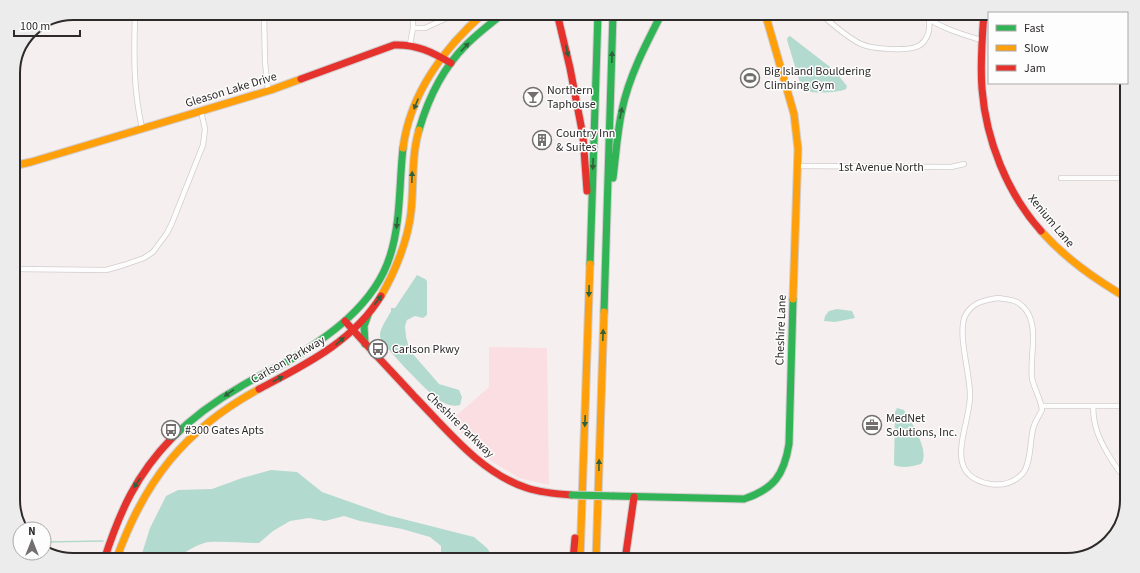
<svg xmlns="http://www.w3.org/2000/svg" width="1140" height="573" viewBox="0 0 1140 573" font-family="'Source Sans 3',sans-serif">
	<rect width="100%" height="100%" fill="#f6eff0"/>
	<polygon fill="#fbdee2" points="489,347 547,348 549,485 519,478 491,461 450,421 489,387"/>
	<g fill="#b3dace">
		<path d="M790 36 834 70 847 86 846 89C839 93 812 94 805 90 803 89 802 88 801 86L787 40 788 37Z"/>
		<path d="M417 275 425 279 427 281V315L423 318 415 316 407 320 405 326 406 337 408 344 412 353 439 384 459 390 462 397 460 405C452 408 440 402 434 396 425 389 382 345 380 337 379 328 388 318 391 311V308H395Z"/>
		<polygon points="837,309 852,311 855,318 835,322 824,321 825,316 829,311"/>
		<path d="M897 408 904 410C911 421 931 453 921 464 913 466 903 469 894 465L895 412Z"/>
		<path d="M271 470 297 472 322 492 387 515 474 537 487 548 495 560H441V546L430 537 402 529 360 521 344 516 325 521 309 518 290 521 273 531 259 543C242 543 225 541 209 542 200 543 181 553 177 560H140L150 528 166 496 178 490 212 489 242 478Z"/>
	</g>
	<g fill="none" stroke-linecap="round" stroke-linejoin="round">
		<polyline stroke="#b3dace" stroke-width="1.5" points="44,542 103,541"/>
		<g stroke="#d1cccd" stroke-width="6">
			<g id="street">
				<path d="M135 13C134 54 133 88 142 128"/>
				<polyline points="264,13 265,62 268,90"/>
				<path d="M819 13C832 23 846 37 861 44 871 49 905 51 916 47 919 46 923 43 925 40 931 32 929 22 929 13"/>
				<path d="M921 13C937 27 961 34 981 40"/>
				<polyline points="413,28 425,28 458,13"/>
				<polyline points="410,44 413,28 413,13"/>
				<polyline points="798,166 951,167 964,164"/>
				<polyline points="1061,178 1127,178"/>
				<polyline points="13,269 106,270 124,265 144,258 153,252 167,233 172,223 203,145 205,129 201,111"/>
				<path d="M998 298C1004 299 1011 299 1017 302 1043 317 1029 354 1032 378 1034 389 1041 399 1042 410 1039 416 1035 421 1033 429 1030 441 1031 463 1023 473 1014 483 1003 486 990 484 941 475 969 429 970 397 971 376 957 335 965 316 972 302 985 300 998 298Z"/>
				<polyline points="1042,406 1127,406"/>
				<path d="M1093 406C1093 413 1094 421 1096 428 1100 443 1116 469 1127 480"/>
			</g>
		</g>
		<g stroke="#d1cccd" stroke-width="9">
			<g id="fast">
				<path d="M419 130C428 99 443 68 466 45 478 33 491 23 504 13"/>
				<path d="M613 178C616 155 617 133 622 110 629 76 646 44 662 13"/>
				<polyline points="590,264 598,13"/>
				<polyline points="604,312 613,13"/>
				<polyline points="365,344 364,326 368,315"/>
				<path d="M172 438C192 418 215 401 240 387 254 378 270 371 285 363 327 338 375 305 390 256 401 222 399 184 403 148"/>
				<path d="M613 496 744 499C774 489 784 475 789 444L793 299"/>
			</g>
		</g>
		<g stroke="#d1cccd" stroke-width="9">
			<g id="slow">
				<polyline points="765,13 794,114 798,149 793,299"/>
				<path d="M403 148C410 94 444 48 484 13"/>
				<polyline points="13,166 31,162 271,90 301,79"/>
				<path d="M1041 231C1066 259 1095 279 1127 298"/>
				<path d="M381 296C395 272 408 240 411 212 414 185 411 157 419 130"/>
				<path d="M116 560C144 481 185 429 259 389"/>
				<polyline points="580,560 590,264"/>
				<polyline points="596,560 604,312"/>
			</g>
		</g>
		<g stroke="#d1cccd" stroke-width="9">
			<g id="jam">
				<polyline points="557,13 570,68 583,136 587,191"/>
				<path d="M984 13C982 38 980 64 982 89 986 140 1007 193 1041 231"/>
				<path d="M301 79 394 45C416 44 432 52 451 63"/>
				<path d="M345 321C368 347 392 372 415 397 448 431 481 473 527 488 542 493 557 494 572 495"/>
				<path d="M259 389C304 365 353 342 381 296"/>
				<path d="M104 560C120 511 136 475 172 438"/>
				<polyline points="573,560 575,538"/>
				<polyline points="625,560 634,497"/>
			</g>
		</g>
		<use href="#street" stroke="#fefdfd" stroke-width="4.5"/>
		<use href="#fast" stroke="#30b455" stroke-width="7"/>
		<use href="#slow" stroke="#ff9f0a" stroke-width="7"/>
		<use href="#jam" stroke="#e5322d" stroke-width="7"/>
		<g stroke="#d1cccd" stroke-width="9" stroke-linecap="butt">
			<polyline id="fast-bridge" points="572,495 613,496"/>
		</g>
		<use href="#fast-bridge" stroke="#30b455" stroke-width="7"/>
	</g>
	<defs><path id="oneway-solid" d="M-6-.8H1V-3.2L6.5 0L1 3.2V.8H-6Z"/></defs>
	<g fill="#2f613b">
		<use href="#oneway-solid" transform="translate(465 47) rotate(-46)"/>
		<use href="#oneway-solid" transform="translate(567 51) rotate(77)"/>
		<use href="#oneway-solid" transform="translate(612 57) rotate(-88)"/>
		<use href="#oneway-solid" transform="translate(416 104) rotate(112)"/>
		<use href="#oneway-solid" transform="translate(621 113) rotate(-78)"/>
		<use href="#oneway-solid" transform="translate(593 164) rotate(92)"/>
		<use href="#oneway-solid" transform="translate(412 177) rotate(-88)"/>
		<use href="#oneway-solid" transform="translate(397 223) rotate(96)"/>
		<use href="#oneway-solid" transform="translate(589 291) rotate(91)"/>
		<use href="#oneway-solid" transform="translate(378 300) rotate(-53)"/>
		<use href="#oneway-solid" transform="translate(603 335) rotate(-88)"/>
		<use href="#oneway-solid" transform="translate(340 341) rotate(-42)"/>
		<use href="#oneway-solid" transform="translate(278 379) rotate(-27)"/>
		<use href="#oneway-solid" transform="translate(229 393) rotate(146)"/>
		<use href="#oneway-solid" transform="translate(585 421) rotate(92)"/>
		<use href="#oneway-solid" transform="translate(599 465) rotate(-89)"/>
		<use href="#oneway-solid" transform="translate(137 483) rotate(124)"/>
	</g>
	<defs>
		<g id="stadium-ring" transform="scale(1)"><circle r="9.5" fill="#fdfdfd" stroke="#746f6f" stroke-width="1.5"/><path d="M0-5a6.5 5 0 1 0 0 10a6.5 5 0 1 0 0-10ZM-3.5-1.8h7v3.6h-7Z" fill="#746f6f"/></g>
		<g id="bar-ring" transform="scale(1)"><circle r="9.5" fill="#fdfdfd" stroke="#746f6f" stroke-width="1.5"/><path d="M-6-5H6L.8 .8V4.5H3.5V6h-7V4.5H-.8V.8Z" fill="#746f6f"/></g>
		<g id="building-ring" transform="scale(1)"><circle r="9.5" fill="#fdfdfd" stroke="#746f6f" stroke-width="1.5"/><path d="M-4-6H4V6H1V3H-1V6H-4ZM-2.5-4.3h1.7v1.8h-1.7ZM.8-4.3h1.7v1.8H.8ZM-2.5-1h1.7V.8h-1.7ZM.8-1h1.7V.8H.8Z" fill="#746f6f"/></g>
		<g id="bus-ring" transform="scale(1)"><circle r="9.5" fill="#fdfdfd" stroke="#746f6f" stroke-width="1.5"/><path d="M-5-6H5V4H4V6H2V4H-2V6H-4V4H-5ZM-3.5-4V0h7V-4ZM-3.5 1.2v1.5H-2V1.2ZM2 1.2v1.5H3.5V1.2Z" fill="#746f6f"/></g>
		<g id="office-ring" transform="scale(1)"><circle r="9.5" fill="#fdfdfd" stroke="#746f6f" stroke-width="1.5"/><path d="M-6-3h4V-5.5h4V-3h4V5H-6ZM-1-4.5V-3h2v-1.5ZM-6 0V1H6V0Z" fill="#746f6f"/></g>
	</defs>
	<g fill-rule="evenodd">
		<use href="#stadium-ring" x="750" y="78"/>
		<use href="#bar-ring" x="533" y="97"/>
		<use href="#building-ring" x="542" y="140"/>
		<use href="#bus-ring" x="378" y="349"/>
		<use href="#office-ring" x="872" y="425"/>
		<use href="#bus-ring" x="171" y="430"/>
	</g>
	<g text-anchor="middle" dominant-baseline="central" stroke-width="3" stroke-linejoin="round" paint-order="stroke">
		<g font-size="12" fill="#2e2a2a" stroke="#fdfdfd" text-anchor="start">
			<text x="764" y="71">Big Island Bouldering<tspan x="764" dy="14">Climbing Gym</tspan></text>
			<text x="547" y="90">Northern<tspan x="547" dy="14">Taphouse</tspan></text>
			<text x="556" y="133">Country Inn<tspan x="556" dy="14">&amp; Suites</tspan></text>
			<text x="392" y="349">Carlson Pkwy</text>
			<text x="886" y="418">MedNet<tspan x="886" dy="14">Solutions, Inc.</tspan></text>
			<text x="185" y="430">#300 Gates Apts</text>
		</g>
		<g font-size="12" fill="#2e2a2a" stroke="#fdfdfd">
			<text transform="translate(231 90) rotate(-17)">Gleason Lake Drive</text>
			<text x="881" y="167">1st Avenue North</text>
			<text transform="translate(1051 221) rotate(50)">Xenium Lane</text>
			<text transform="translate(781 330) rotate(-88)">Cheshire Lane</text>
			<text transform="translate(288 360) rotate(-30)">Carlson Parkway</text>
			<text transform="translate(460 425) rotate(44)">Cheshire Parkway</text>
		</g>
	</g>
	<path d="M0 0H1140V573H0ZM73 20H1067A53 53 0 0 1 1120 73V500A53 53 0 0 1 1067 553H73A53 53 0 0 1 20 500V73A53 53 0 0 1 73 20Z" fill="#ececec" fill-rule="evenodd"/>
	<path fill="none" stroke="#2e2a2a" stroke-width="2" d="M73 20H1067A53 53 0 0 1 1120 73V500A53 53 0 0 1 1067 553H73A53 53 0 0 1 20 500V73A53 53 0 0 1 73 20Z"/>
	<rect x="988" y="12" width="140" height="72" fill="#fdfdfd" stroke="#aaa9a9"/>
	<rect x="996" y="25" width="20" height="6" fill="#30b455" stroke="#aaa9a9"/>
	<text x="1024" y="32" font-size="12" fill="#2e2a2a">Fast</text>
	<rect x="996" y="45" width="20" height="6" fill="#ff9f0a" stroke="#aaa9a9"/>
	<text x="1024" y="52" font-size="12" fill="#2e2a2a">Slow</text>
	<rect x="996" y="65" width="20" height="6" fill="#e5322d" stroke="#aaa9a9"/>
	<text x="1024" y="72" font-size="12" fill="#2e2a2a">Jam</text>
	<g transform="translate(32 541)"><circle r="19" fill="#fdfdfd" stroke="#aaa9a9"/>
	<path d="M0-3L7 15L0 10L-7 15Z" fill="#746f6f"/>
	<text y="-6" font-size="11" font-weight="bold" text-anchor="middle" fill="#2e2a2a">N</text>
	</g>
	<path d="M14 30v6h66v-6" fill="none" stroke="#2e2a2a" stroke-width="2"/>
	<text x="20" y="30" font-size="12" fill="#2e2a2a" stroke="#fdfdfd" stroke-width="3" paint-order="stroke">100 m</text>
</svg>
